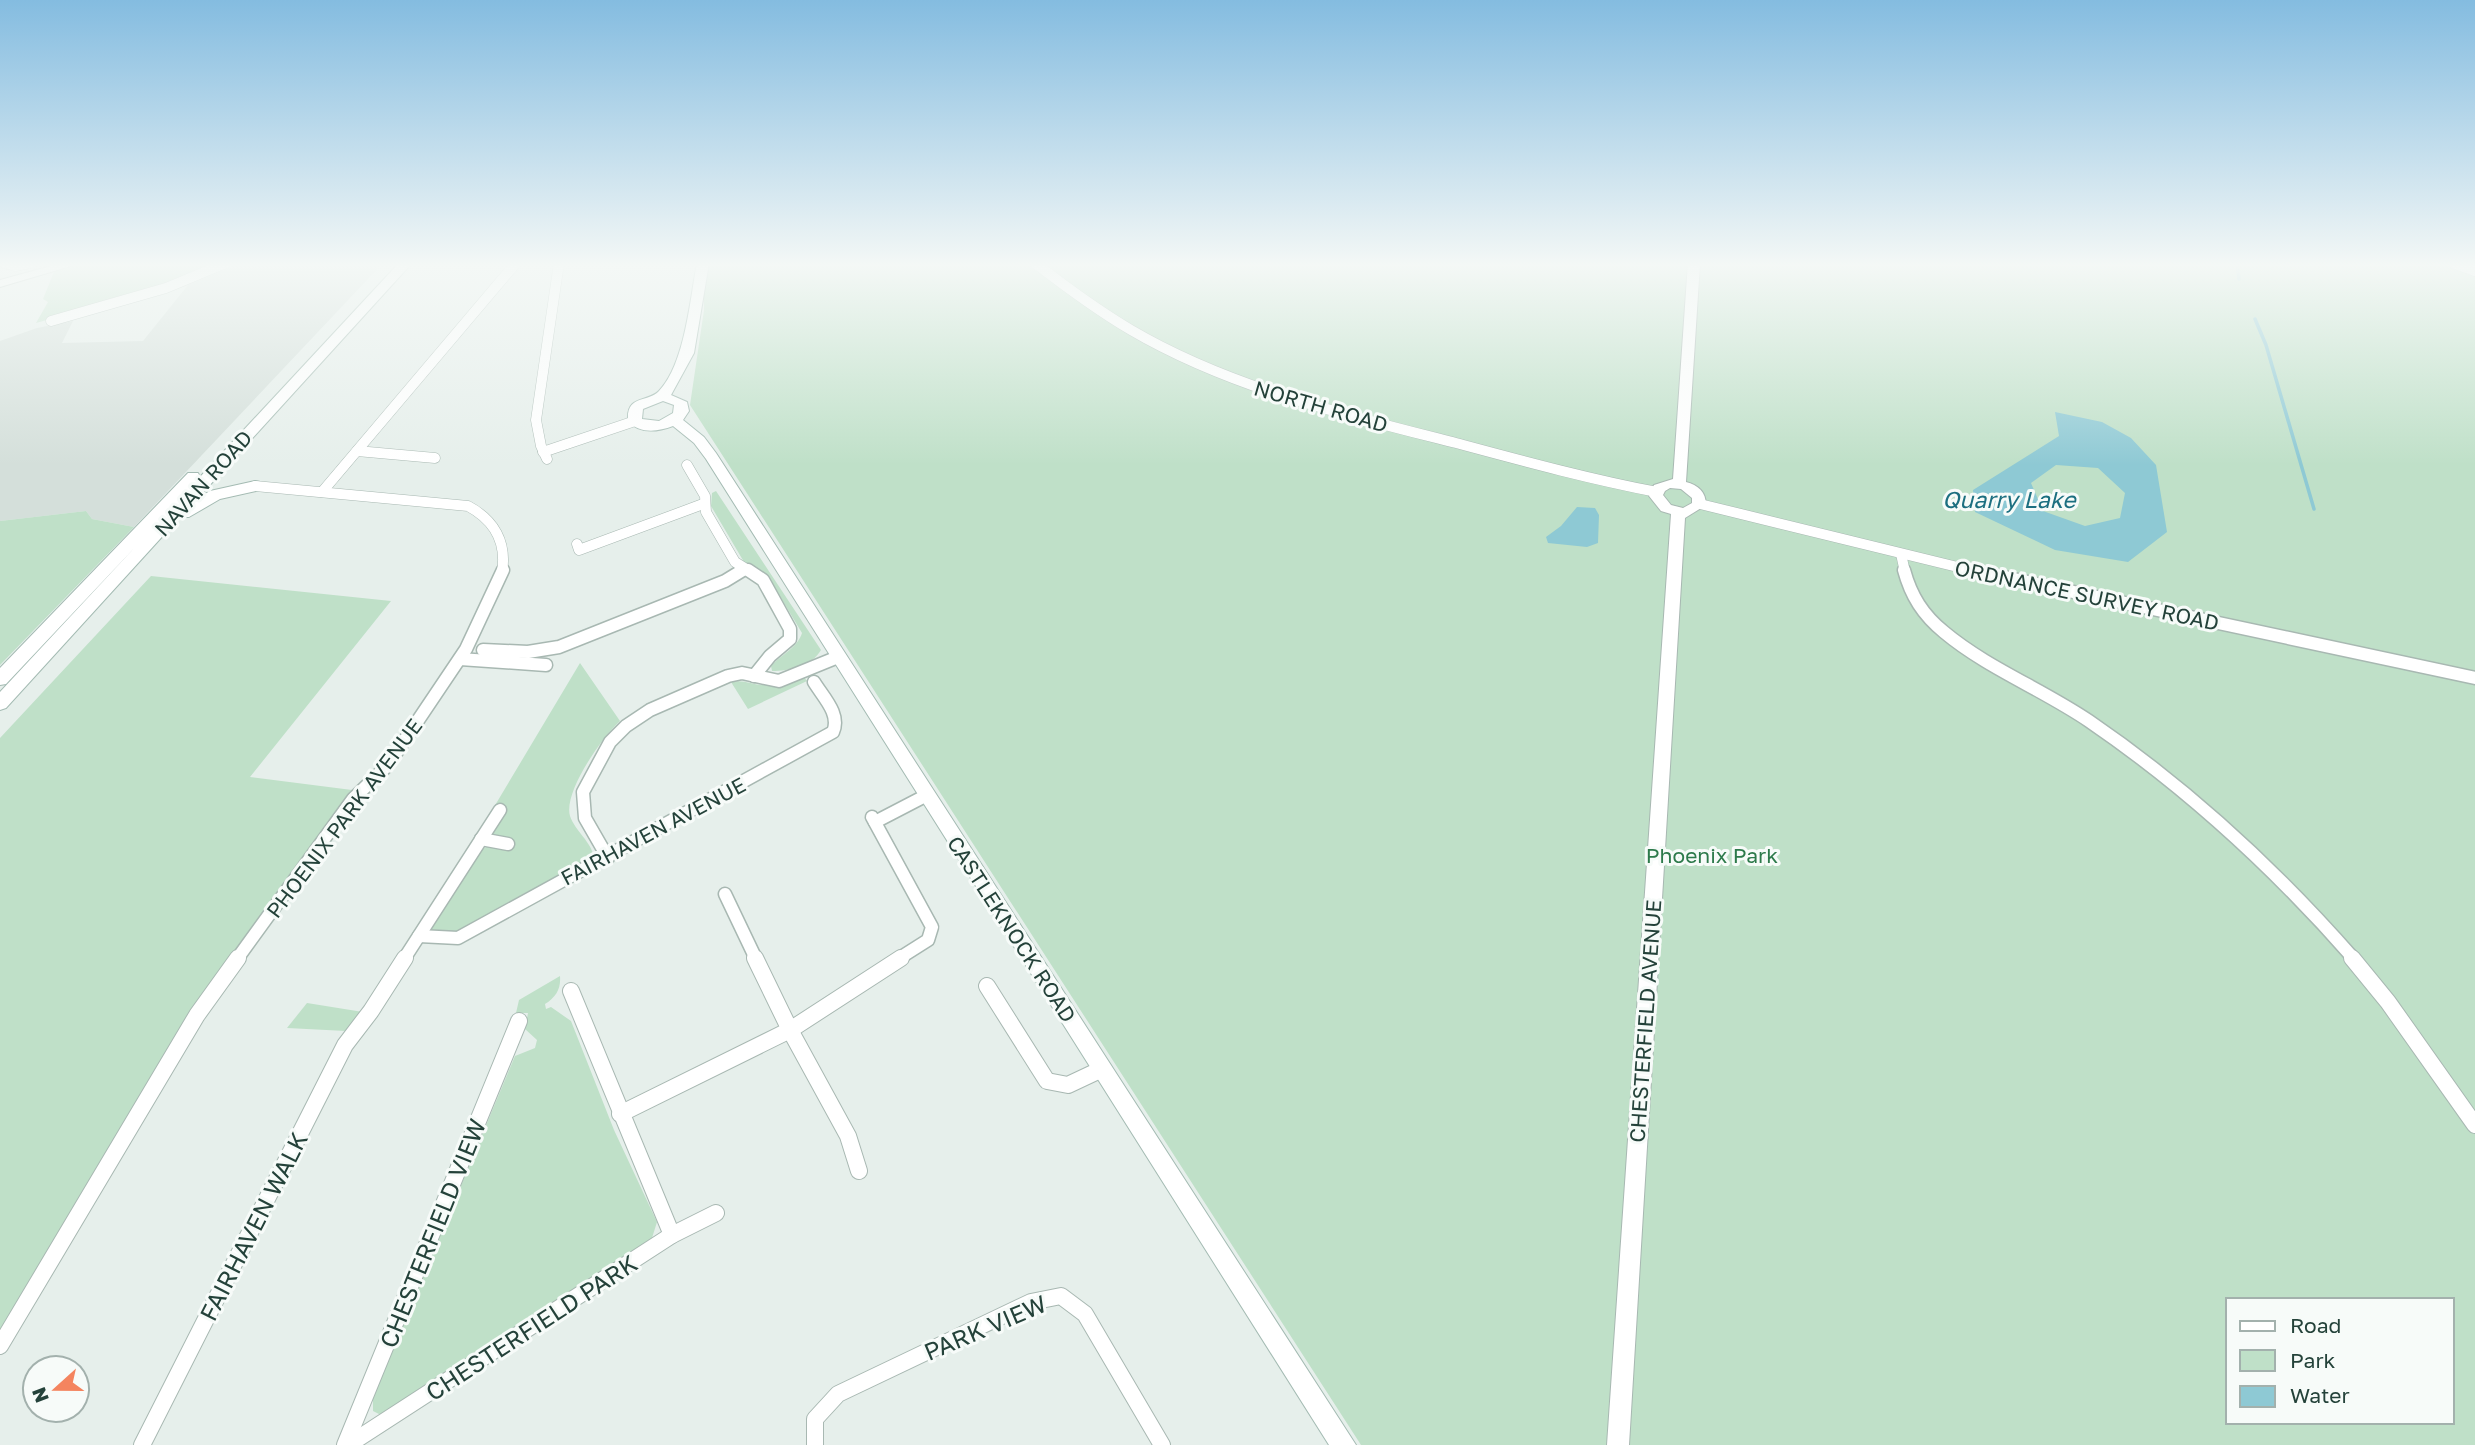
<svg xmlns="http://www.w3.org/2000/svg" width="2475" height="1445" viewBox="0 0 2475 1445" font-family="'Golos Text',sans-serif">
	<rect width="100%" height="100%" fill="#e6efeb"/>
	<polygon fill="#d4dfda" points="241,263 383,263 134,527 92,519 86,511 0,521 0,341 37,328 73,321 62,343 143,341 188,285"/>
	<g fill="#bfe0c8" fill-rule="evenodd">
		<polygon points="86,263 219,263 157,289 36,323 48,302 43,299 54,272"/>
		<path d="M710 263H2475V1445H1361L690 405 704 310V285ZM2228 1300H2452V1422H2228Z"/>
		<path d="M716 491 821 650C812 666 789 671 772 671L771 666C781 655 798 647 802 633L767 575 744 562 711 506 712 493Z"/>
		<polygon points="86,511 92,519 134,527 0,665 0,521"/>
		<polygon points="151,576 391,601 250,777 352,790 191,1014 0,1335 0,738"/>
		<path d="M580 663 620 721C603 736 563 792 570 816 575 831 592 842 594 858L525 893 455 933H434L431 929 433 923 477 853 489 845 511 840 493 834 503 813 494 807Z"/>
		<path d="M804 677 807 681 748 709 731 682C744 679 752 685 765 685 779 686 791 682 804 677Z"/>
		<path d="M560 976C561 989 556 997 545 1004L546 1009 551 1007 571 1021 614 1130 657 1222 652 1238 434 1384 389 1412 379 1414 373 1411V1396L515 1056 535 1048 537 1040 525 1029 528 1013H516L519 1000Z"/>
		<polygon points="307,1003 363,1012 346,1031 287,1028"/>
	</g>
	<g fill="#8ec9d4" fill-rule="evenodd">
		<path d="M2055 412 2102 422 2131 438 2156 465 2167 532 2128 562 2055 550 1975 512 1973 490 2059 436ZM2056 465 2098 468 2125 493 2120 518 2085 526 2043 511 2031 483Z"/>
		<polygon points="1577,507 1595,508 1599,515 1598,543 1587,547 1548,543 1546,537 1561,526"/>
	</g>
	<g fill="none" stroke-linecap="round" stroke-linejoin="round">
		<g stroke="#8ec9d4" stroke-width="3.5">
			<polyline points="2237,263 2239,279"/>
			<polyline points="2255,319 2266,345 2314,509"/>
		</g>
		<g stroke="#a8b8b2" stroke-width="11">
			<g id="minor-far2">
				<polyline points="4,263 15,266 30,263"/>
				<path d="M1035 263C1066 287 1097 310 1131 330 1230 388 1345 415 1456 443 1523 461 1589 479 1657 492"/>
				<polyline points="2453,263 2475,271"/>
				<polyline points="51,321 166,288 226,263"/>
				<polyline points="357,451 435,458"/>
				<polyline points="543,452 635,421"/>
				<polyline points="547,459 541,446 536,420 559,263"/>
				<polyline points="687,465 705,496 706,512 735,562 751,572"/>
				<path d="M255 486 468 506C494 520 507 542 502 572"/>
				<polyline points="322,492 516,263"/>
				<polyline points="1700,504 1978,572"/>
				<polyline points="577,544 579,550 703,504"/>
				<polyline points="1901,554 1905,572"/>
				<polyline points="740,572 745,569"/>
			</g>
		</g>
		<g stroke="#a8b8b2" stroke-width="15">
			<g id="minor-far1">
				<polyline points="748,570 763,580 790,629 790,639 770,656 754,676"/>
				<path d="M1904 570C1911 596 1923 615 1944 632 1987 668 2042 689 2089 721 2187 788 2276 870 2354 959"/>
				<polyline points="1971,570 2475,678"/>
				<polyline points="483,650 528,652 559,647 725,581 743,570"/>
				<polyline points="460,659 546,665"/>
				<polyline points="872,817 932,927 928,940 898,959"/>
				<polyline points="875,822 927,795"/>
				<polyline points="481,839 508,844"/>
				<polyline points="608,858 585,818 583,792 610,742 626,726 650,710 728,676 742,673 779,681 838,657"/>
				<polyline points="725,894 756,959"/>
				<path d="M419 936 458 938 833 732C841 714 823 697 814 682"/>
				<polyline points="237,959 353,799 388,765 466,649 503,570"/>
				<polyline points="404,959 500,810"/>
			</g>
		</g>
		<g stroke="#a8b8b2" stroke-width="18">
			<g id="minor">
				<polyline points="755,958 790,1030 848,1136 859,1171"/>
				<polyline points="2352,958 2388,1002 2475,1125"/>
				<polyline points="987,986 1047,1081 1068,1085 1102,1069"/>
				<polyline points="571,991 672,1235"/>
				<polyline points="620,1114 790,1030 901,958"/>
				<polyline points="0,1346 197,1015 238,958"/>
				<polyline points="142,1445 345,1045 371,1011 405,958"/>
				<polyline points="345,1445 519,1021"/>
				<polyline points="348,1445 672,1235 716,1213"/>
				<polyline points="815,1445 815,1419 838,1394 1031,1302 1061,1296 1085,1314 1162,1445"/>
			</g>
		</g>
		<g stroke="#a8b8b2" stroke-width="2">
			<g id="tertiary">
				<polygon points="62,263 81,263 0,287 0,280"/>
				<path d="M1688 263H1700L1686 482C1698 485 1706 492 1706 505L1685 518 1629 1445H1607L1671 514 1661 511 1649 496 1654 485 1673 479ZM1670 488 1681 489 1692 498V503L1683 508 1671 505 1663 495 1665 491Z"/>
			</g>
		</g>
		<g stroke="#a4bbb3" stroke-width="2">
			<g id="secondary">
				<polygon points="399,263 412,263 198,498 210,491 255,481 260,482 263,486 260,490 220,499 189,517 180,517 6,708 0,710 0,692 138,544 6,684 0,685 0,668 188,473 198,473 200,477"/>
				<path d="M697 263H709L694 353 671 395 687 402 689 411 683 420 704 437 716 453 1356 1445H1329L706 459 694 443 673 426C657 432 640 434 628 421 626 394 648 403 659 391 685 364 690 299 697 263ZM663 401 674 405 673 413 659 421 642 419 643 409Z"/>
			</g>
		</g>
		<use href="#minor-far2" stroke="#fff" stroke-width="10"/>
		<use href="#minor-far1" stroke="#fff" stroke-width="12"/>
		<use href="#minor" stroke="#fff" stroke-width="16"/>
		<use href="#tertiary" fill="#fff" fill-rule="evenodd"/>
		<use href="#secondary" fill="#fff" fill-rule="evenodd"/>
	</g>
	<linearGradient id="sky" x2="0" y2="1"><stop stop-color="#84bce0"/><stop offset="0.57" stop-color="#f4f8f6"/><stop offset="1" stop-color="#f4f8f6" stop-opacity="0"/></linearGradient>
	<rect width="2475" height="465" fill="url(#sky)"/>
	<g text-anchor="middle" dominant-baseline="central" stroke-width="6" stroke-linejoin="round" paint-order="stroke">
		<g font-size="21" fill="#24423a" stroke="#f7fbf9">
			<text transform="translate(1321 406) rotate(16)">NORTH ROAD</text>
			<text transform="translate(203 483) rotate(-48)">NAVAN ROAD</text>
			<text transform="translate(2087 595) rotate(12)">ORDNANCE SURVEY ROAD</text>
			<text transform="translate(344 818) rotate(-53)">PHOENIX PARK AVENUE</text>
			<text transform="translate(653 831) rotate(-28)">FAIRHAVEN AVENUE</text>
			<text transform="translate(1012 929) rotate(57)">CASTLEKNOCK ROAD</text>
			<text transform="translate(1645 1021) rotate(-86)">CHESTERFIELD AVENUE</text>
		</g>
		<g font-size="21" fill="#2d7a4b" stroke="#f7fbf9">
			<text x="1712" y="855">Phoenix Park</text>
		</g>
		<g font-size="23" font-style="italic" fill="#1c6f80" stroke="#f7fbf9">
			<text x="2009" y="499">Quarry Lake</text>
		</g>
		<g font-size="24" fill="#24423a" stroke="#f7fbf9">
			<text transform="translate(253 1226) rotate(-63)">FAIRHAVEN WALK</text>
			<text transform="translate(432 1233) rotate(-68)">CHESTERFIELD VIEW</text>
			<text transform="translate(531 1327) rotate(-33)">CHESTERFIELD PARK</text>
			<text transform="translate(985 1327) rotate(-23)">PARK VIEW</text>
		</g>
	</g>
	<rect x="2226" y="1298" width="228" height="126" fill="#f7fbf9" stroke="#a3b1ad" stroke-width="2"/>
	<rect x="2240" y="1321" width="35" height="10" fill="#ffffff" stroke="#a3b1ad" stroke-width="2"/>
	<text x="2290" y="1333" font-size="21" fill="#24423a">Road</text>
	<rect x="2240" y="1350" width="35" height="21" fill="#bfe0c8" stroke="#a3b1ad" stroke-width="2"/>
	<text x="2290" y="1368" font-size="21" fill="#24423a">Park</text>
	<rect x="2240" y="1386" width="35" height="21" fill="#8ec9d4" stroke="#a3b1ad" stroke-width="2"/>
	<text x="2290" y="1403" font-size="21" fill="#24423a">Water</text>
	<g transform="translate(56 1389) rotate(249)"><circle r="33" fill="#f7fbf9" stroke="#a3b1ad" stroke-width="2"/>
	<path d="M0-5L12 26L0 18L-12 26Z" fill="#f4845f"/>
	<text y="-10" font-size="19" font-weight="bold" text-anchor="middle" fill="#24423a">N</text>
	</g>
</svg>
